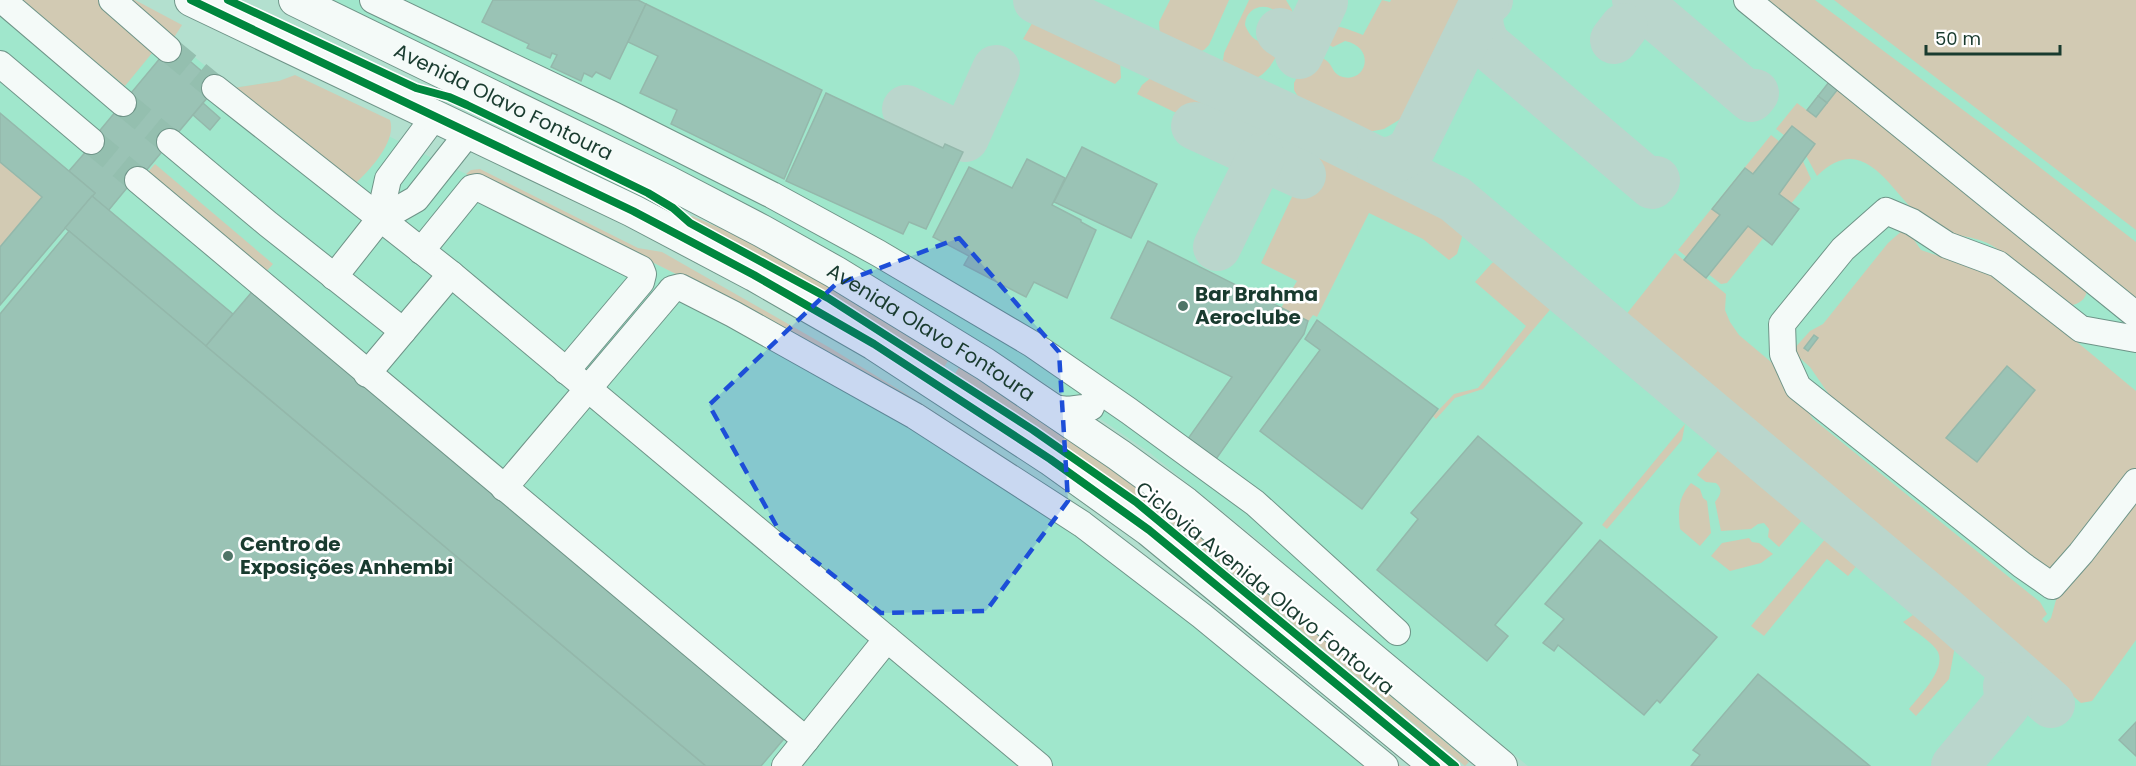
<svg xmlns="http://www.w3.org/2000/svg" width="2136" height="766" viewBox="0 0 2136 766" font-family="Poppins,sans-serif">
	<rect width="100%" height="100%" fill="#b3e0cf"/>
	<g fill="#a0e7cc">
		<polygon points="0,0 126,0 232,88 280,81 428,156 616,244 766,319 830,354 1395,766 0,766"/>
		<polygon points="326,0 2136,0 2136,766 1528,766 1355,625 1254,537 1150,453 1077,403 831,254 630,145"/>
	</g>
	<g fill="#d2cab3">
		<polygon points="21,0 101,0 157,47 125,86"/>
		<polygon points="126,0 135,0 182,25 173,39"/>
		<polygon points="1170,0 1229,0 1209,45 1204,50 1194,53 1160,37 1159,22"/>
		<path d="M1249 0H1286L1292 10 1294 19 1290 27 1282 23C1277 0 1246 2 1245 25 1251 40 1261 47 1275 38L1282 43C1276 58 1268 76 1250 80L1226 69 1223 60 1224 53Z"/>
		<path d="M1382 0 1390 2 1391 0H1463L1412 104 1404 114 1399 120 1384 129 1368 132 1361 131 1303 105 1294 90V83L1309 54C1314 55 1322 57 1327 61 1333 66 1333 75 1343 77 1367 83 1376 47 1345 41L1333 47 1314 37C1327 18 1346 29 1363 35Z"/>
		<polygon points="1759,0 1815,0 2029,159 2136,242 2136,306"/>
		<polygon points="1834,0 2136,0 2136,230"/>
		<polygon points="1034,20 1120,61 1121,78 1115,84 1023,39"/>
		<path d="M295 75 390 120C397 141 370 170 355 184L233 88 279 81Z"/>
		<polygon points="1153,76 1204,100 1195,122 1137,94 1142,85"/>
		<path d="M1840 87 2087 289C2086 300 2080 303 2070 306 2049 295 2031 278 2013 262 2006 257 1999 249 1991 245 1972 234 1945 237 1927 223 1892 196 1866 127 1817 176L1803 150 1776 129 1797 103 1816 117Z"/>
		<polygon points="1771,135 1802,159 1811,179 1727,283 1721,284 1678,250"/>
		<polygon points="1314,150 1437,208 1464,230 1457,254 1449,260 1423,239 1369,213 1317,317 1313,315 1308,322 1281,308 1297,281 1261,263"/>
		<polygon points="0,162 42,197 0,247"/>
		<polygon points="155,164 273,264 265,273 147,173"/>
		<polygon points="480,169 638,248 662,252 832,349 924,405 1021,468 1139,551 1401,766 1395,766 1137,554 766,319 616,244 466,174 471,170"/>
		<polygon points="692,216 750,241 876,315 948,361 944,367 829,296 690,218"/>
		<polygon points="1904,229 1908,231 1921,250 1992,274 2005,282 2136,391 2136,468 2059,565 2048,569 1830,396 1810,367 1792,351 1810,331 1823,324 1888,243"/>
		<polygon points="1675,253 1726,294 1725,310 1730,322 1739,335 1777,367 1813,419 2040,602 2047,614 2042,619 2046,623 2051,618 2059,589 2136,497 2136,640 2092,701 2081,703 1941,582 1625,316"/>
		<polygon points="1499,259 1554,305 1483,389 1455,398 1436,419 1433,416 1454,394 1478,388 1526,326 1475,282 1492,263"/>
		<polygon points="959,367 1080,447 1169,511 1469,762 1465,766 1164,517 1076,454 955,374"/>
		<polygon points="1685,424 1682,440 1607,529 1602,525"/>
		<path d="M1721 447 1805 517 1779 547 1768 537 1769 529 1764 523 1758 524 1751 529 1721 531 1715 502C1721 495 1723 489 1716 483L1706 482 1697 475Z"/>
		<path d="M1691 483 1700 489 1703 498 1707 501 1711 533 1700 546 1680 529C1678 510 1678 498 1691 483Z"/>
		<polygon points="1827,537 1859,563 1848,576 1827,559 1764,636 1751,626"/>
		<polygon points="1749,538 1752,542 1759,543 1773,554 1761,563 1730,571 1711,556 1722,543"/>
		<path d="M1913 615 1923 617 1955 646 1949 679 1916 716 1909 709C1919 696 1950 666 1936 649 1928 639 1913 630 1903 622Z"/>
	</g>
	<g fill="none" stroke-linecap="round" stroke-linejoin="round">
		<g stroke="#bad6cc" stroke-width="48">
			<polyline points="1037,0 1330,137 1455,199 1943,609 2051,704"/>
			<path d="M1489 0C1474 11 1479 31 1487 45L1652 185 1656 180"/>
			<polyline points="1636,0 1751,98 1755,93"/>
			<polyline points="1280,32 1295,42 1299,55 1324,2"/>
			<polyline points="1614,40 1624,27"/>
			<polyline points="906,109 965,138 996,69"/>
			<polyline points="1195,126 1302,175"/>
			<path d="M1381 162C1393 160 1403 158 1412 148L1485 0"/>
			<polyline points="1217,247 1261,157"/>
			<polyline points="1955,766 2006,705 2008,697 2007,686"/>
		</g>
	</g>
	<g fill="#9ac3b5" stroke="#94b8ab" stroke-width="1.5">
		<polygon points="493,0 638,0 646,4 610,79 596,72 592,77 584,73 581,81 551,67 557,55 552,53 550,58 527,48 529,44 482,22"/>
		<polygon points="646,4 822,90 784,179 671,124 677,110 640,93 658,56 628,42"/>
		<polygon points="171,45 218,85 134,185 131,183 108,211 92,196 95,193 69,171 89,148 91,141"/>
		<polygon points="1829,82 1838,89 1827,103 1818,96"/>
		<polygon points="826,93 943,148 945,144 963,152 926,229 909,222 903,234 786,181"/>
		<polygon points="1818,96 1827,103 1816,117 1807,110"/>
		<polygon points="203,103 220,118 210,130 193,115"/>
		<polygon points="0,113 95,193 0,305 0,247 42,197 0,162"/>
		<polygon points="1792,126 1815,144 1779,194 1799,209 1772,245 1748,226 1706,278 1684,260 1720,215 1712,209 1745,168 1753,174"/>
		<polygon points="1082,147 1157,184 1131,238 1054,202"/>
		<polygon points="1027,159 1065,178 1052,205 1081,220 1081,222 1096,230 1067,298 1034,282 1026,297 964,265 969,256 933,237 969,167 1012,188"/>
		<polygon points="92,196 233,314 206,346 65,228"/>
		<polygon points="69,231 206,346 706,766 0,766 0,314"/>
		<polygon points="1148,241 1308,321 1304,334 1214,462 1187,440 1232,377 1111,318"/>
		<polygon points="256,287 788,734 761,766 706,766 206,346"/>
		<polygon points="1317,320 1438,409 1362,509 1260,431 1320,350 1305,339"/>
		<polygon points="1814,335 1818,338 1808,351 1804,348"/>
		<polygon points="2007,366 2035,390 1977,462 1946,438"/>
		<polygon points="1478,436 1582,523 1495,625 1508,636 1487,661 1377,570 1418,519 1411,513"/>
		<polygon points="1600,540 1717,637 1660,703 1657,700 1644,715 1558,645 1554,651 1543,643 1564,619 1545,604"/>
		<polygon points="1758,674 1870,766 1691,766 1700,755 1693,750"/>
		<polygon points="2136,722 2136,756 2119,740"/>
	</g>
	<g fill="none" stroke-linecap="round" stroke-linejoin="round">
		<g stroke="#94bfaf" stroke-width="26" stroke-dasharray="26 13" stroke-linecap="butt">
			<polyline points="168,49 215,88"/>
			<polyline points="123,103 170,142"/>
			<polyline points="91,141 138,180"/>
		</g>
		<g stroke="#6f9488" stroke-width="28">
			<g id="minor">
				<polyline points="2,0 123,103"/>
				<polyline points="112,0 168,49"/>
				<polyline points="373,0 613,115 772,195 878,253 1032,344 1129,411 1255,503 1397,632"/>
				<polyline points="1747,0 2136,315"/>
				<polyline points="0,64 91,141"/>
				<polyline points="215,88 451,274 1039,766"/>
				<polyline points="170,142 268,224 403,331"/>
				<polyline points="138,180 806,740"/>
				<polyline points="379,220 388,179 435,116"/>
				<polyline points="421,251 472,188 477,187 641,269 643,274 641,282 566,371"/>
				<polyline points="334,277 379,220 416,199 469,132"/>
				<polyline points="2136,339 2081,329 1998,264 1947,245 1912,222 1886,211 1843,249 1782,324 1783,354 1798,387 2022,565 2052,586 2081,553 2136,482"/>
				<polyline points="367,374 451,274"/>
				<polyline points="1051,408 1068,410 1091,407 1097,391"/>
				<polyline points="504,488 669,293 672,289 680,287 733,314 915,416 1082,524 1202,616 1385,766"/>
				<polyline points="785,766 887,639"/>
			</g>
		</g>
		<g stroke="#6f9488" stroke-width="34">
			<g id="major">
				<polyline points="191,0 633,211 754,275 874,344 1050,459 1149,530 1436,766"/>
				<path id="s1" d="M295 0 668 182 762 231 835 272 985 364 1119 455 1185 503 1501 766"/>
			</g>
		</g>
		<use href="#minor" stroke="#f4faf8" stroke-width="26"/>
		<use href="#major" stroke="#f4faf8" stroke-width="32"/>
		<g stroke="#fff" stroke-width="11">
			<g id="cycleway">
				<polyline points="191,0 633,211 754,275 874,344 1050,459 1149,530 1436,766"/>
				<polyline points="228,0 416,88 449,97 467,105 648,193 673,208 690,223 828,298 1033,430 1136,502 1455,766"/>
			</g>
		</g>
		<use href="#cycleway" stroke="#00873e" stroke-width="8"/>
	</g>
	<path fill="#1d4ed8" fill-opacity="0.2" stroke="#1d4ed8" stroke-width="4.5" stroke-dasharray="12 8" stroke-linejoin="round" d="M959 238 1059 352 1068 501 986 611 881 613 781 534 709 405 835 285Z"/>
	<g fill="#4f7567" stroke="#fff" stroke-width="2">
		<circle cx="1183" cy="306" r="6"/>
		<circle cx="228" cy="556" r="6"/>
	</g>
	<g text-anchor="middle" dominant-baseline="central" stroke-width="5" stroke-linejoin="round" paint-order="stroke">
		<g font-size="20" fill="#193b2f" stroke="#fff">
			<text stroke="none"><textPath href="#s1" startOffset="232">Avenida Olavo Fontoura</textPath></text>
			<text stroke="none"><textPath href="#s1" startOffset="718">Avenida Olavo Fontoura</textPath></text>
			<text transform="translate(1265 588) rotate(39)">Ciclovia Avenida Olavo Fontoura</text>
		</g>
		<g font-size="20" font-weight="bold" fill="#193b2f" stroke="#fff" text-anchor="start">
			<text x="1195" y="294">Bar Brahma<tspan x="1195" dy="23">Aeroclube</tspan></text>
			<text x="240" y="544">Centro de<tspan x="240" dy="23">Exposições Anhembi</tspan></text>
		</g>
	</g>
	<path d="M1926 45v9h134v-9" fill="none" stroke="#193b2f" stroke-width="3"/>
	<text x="1935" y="45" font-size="18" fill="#193b2f" stroke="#ffffff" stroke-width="4.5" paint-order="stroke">50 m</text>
</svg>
